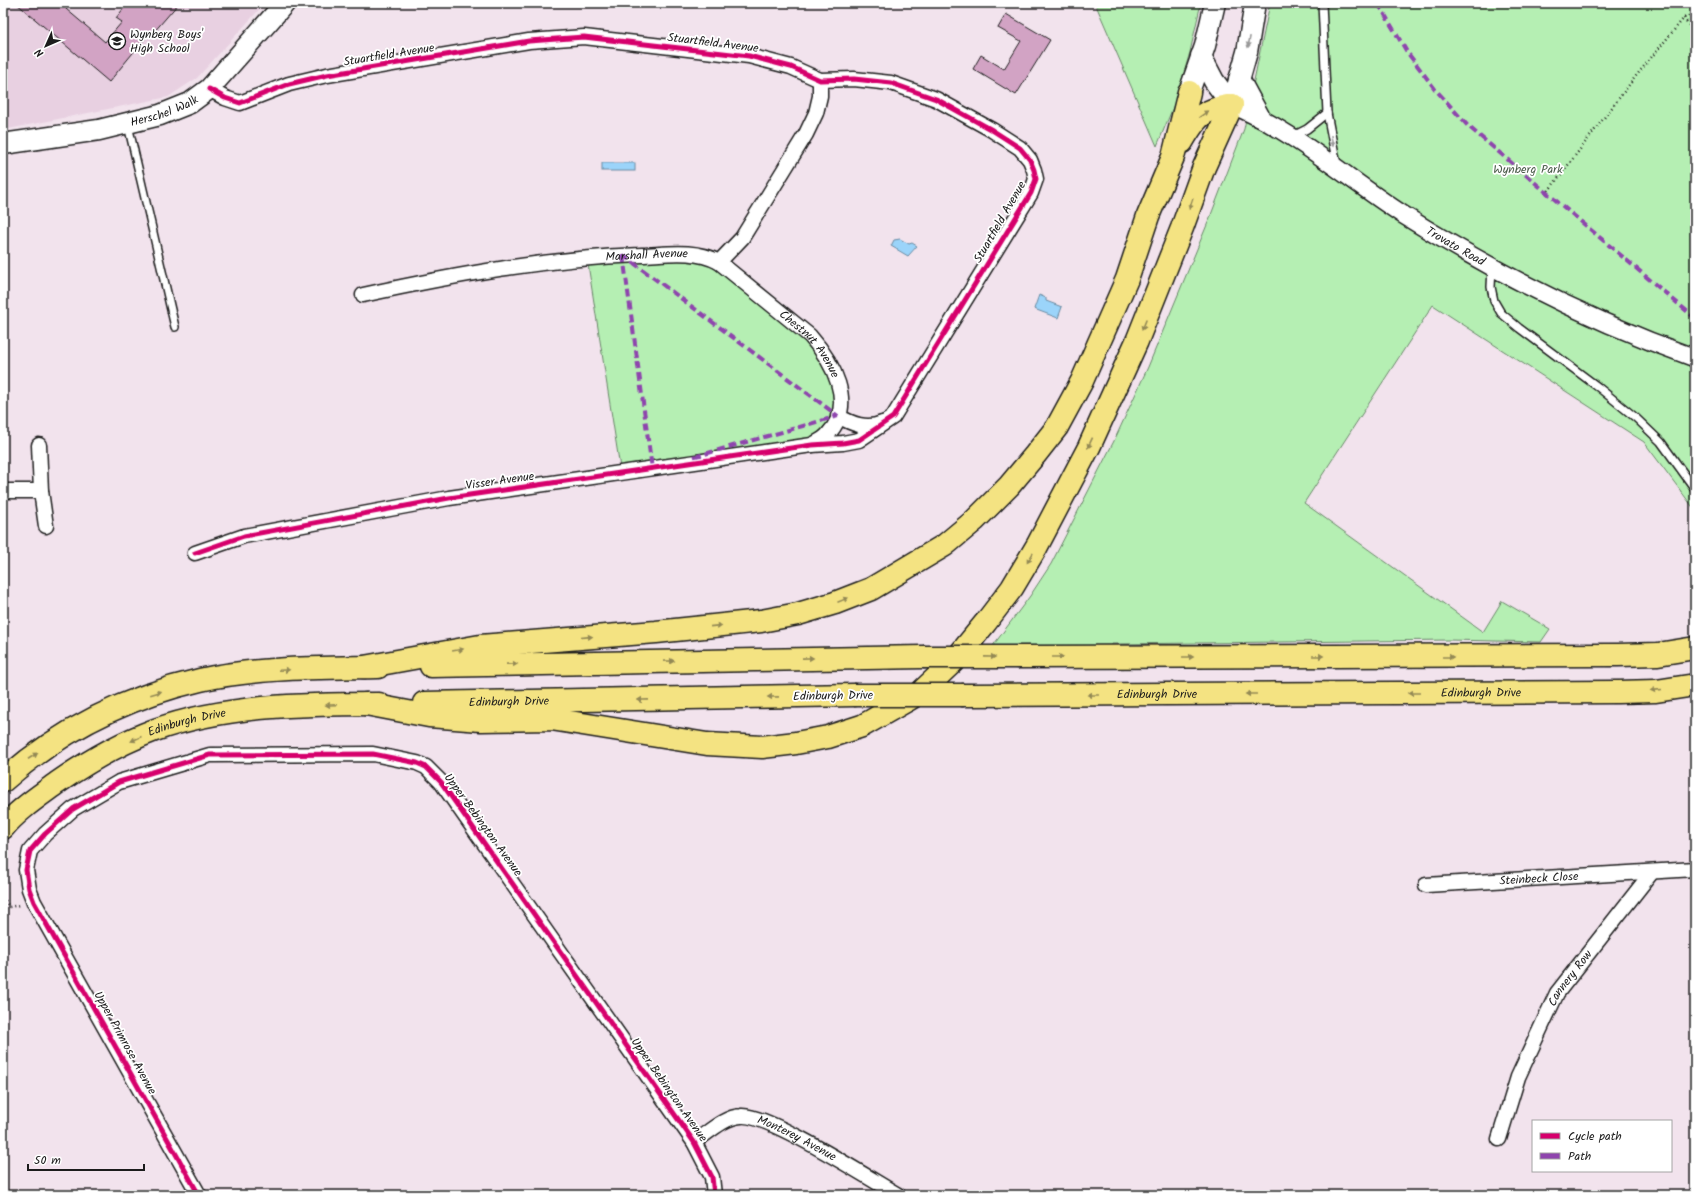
<svg xmlns="http://www.w3.org/2000/svg" width="1698" height="1198" viewBox="0 0 1698 1198" font-family="Kalam,sans-serif">
	<rect width="100%" height="100%" fill="#f2e3ed"/>
	<filter id="ink" filterUnits="userSpaceOnUse"><feTurbulence type="fractalNoise" baseFrequency=".025" numOctaves="2"/><feDisplacementMap in="SourceGraphic" scale="8" xChannelSelector="R" yChannelSelector="G"/><feConvolveMatrix kernelMatrix="1 2 1 2 8 2 1 2 1" color-interpolation-filters="sRGB"/></filter>
	<g filter="url(#ink)">
		<polygon fill="#e8d0e1" points="3,3 265,3 197,78 168,97 3,130"/>
		<g fill="#b5efb3" stroke="#688668">
			<polygon points="1095,3 1201,3 1190,52 1176,100 1157,146"/>
			<polygon points="1270,3 1695,3 1695,510 1644,442 1433,305 1304,503 1483,632 1502,601 1550,629 1541,642 1449,640 1112,644 1112,648 992,647 1030,596 1051,564 1114,441 1148,367 1209,220 1244,129"/>
			<polygon points="694,251 824,356 839,407 826,435 621,474 587,258"/>
		</g>
		<g fill="#9bd4fa" stroke="#688aa1">
			<rect x="602" y="163" width="33" height="8"/>
			<polygon points="900,239 909,244 912,243 917,246 908,256 891,246 894,240"/>
			<polygon points="1039,295 1046,298 1046,301 1062,307 1058,318 1034,309"/>
		</g>
		<g fill="#d2a3c4" stroke="#1c1c1c">
			<polygon points="16,3 71,3 66,9 105,42 122,22 116,18 128,3 179,3 153,33 151,31 109,82"/>
			<polygon points="1006,14 1050,40 1016,95 973,69 981,55 1004,69 1021,41 998,28"/>
		</g>
		<g fill="none" stroke-linecap="round" stroke-linejoin="round">
			<g stroke="#1c1c1c" stroke-width="10">
				<g id="service">
					<polyline points="1322,3 1327,113 1337,165"/>
					<polyline points="128,125 175,327"/>
					<polyline points="1291,137 1307,129 1327,113"/>
					<polyline points="1492,268 1491,287 1494,301 1501,313 1519,328 1598,387 1636,418 1661,442 1695,489"/>
				</g>
			</g>
			<g stroke="#1c1c1c" stroke-width="17">
				<g id="minor">
					<path id="s1" d="M719 262 810 336C832 361 857 404 828 434 824 439 817 442 812 445"/>
					<path id="s2" d="M363 295C455 275 548 258 642 255 668 254 694 249 719 262L742 238 806 134 816 113 820 96V80"/>
					<path d="M838 416C852 424 867 430 882 423"/>
					<polyline points="39,445 41,491 46,526"/>
					<polyline points="3,491 41,491"/>
					<polyline points="195,553 244,536 449,498 812,445 843,443 859,440 893,417 1031,193 1036,179 1034,170 1030,160 1020,148 992,130 936,99 891,83 854,79 820,80 791,67 749,56 584,37 529,41 327,75 289,84 240,103 225,98 209,89"/>
					<path id="s3" d="M1426 885 1695 869"/>
					<path id="s4" d="M1499 1139 1518 1077 1557 993 1652 872"/>
					<path id="s5" d="M694 1142C708 1133 724 1117 741 1116 767 1113 870 1179 898 1195"/>
					<polyline points="199,1195 34,902 29,889 26,870 30,851 45,834 73,809 119,782 210,755 373,754 417,763 426,767 441,782 694,1142 712,1177 714,1195"/>
				</g>
			</g>
			<g stroke="#1c1c1c" stroke-width="20">
				<g id="tertiary">
					<path id="s6" d="M1232 105C1295 131 1346 178 1402 214 1494 272 1593 322 1695 358"/>
				</g>
			</g>
			<g stroke="#1c1c1c" stroke-width="23">
				<g id="secondary">
					<polyline points="1201,56 1214,81 1232,105"/>
					<polyline points="1239,79 1259,116"/>
					<polyline points="1189,92 1205,46 1215,3"/>
					<polyline points="1232,105 1247,52 1255,3"/>
					<path id="s7" d="M3 144 99 130 160 115 190 103 209 89 285 3"/>
				</g>
			</g>
			<g stroke="#1c1c1c" stroke-width="25">
				<g id="trunk">
					<path d="M1182 142C1197 116 1202 110 1232 105"/>
					<polyline points="1019,657 1618,655 1658,654 1695,648"/>
					<polyline points="431,666 923,657"/>
					<polyline points="364,667 480,646 656,632 761,621 798,614 835,603 871,589 945,545 975,520 1009,486 1035,455 1057,427 1082,381 1127,279 1148,216 1173,157 1189,92"/>
					<path id="s8" d="M964 695 1618 692 1656 691 1695 685"/>
					<path id="s9" d="M424 703 854 695"/>
					<polyline points="366,704 429,716 481,720 551,719 707,744 762,747 796,743 828,737 862,726 920,693 955,660 986,622 1012,588 1037,546 1089,447 1137,341 1182,228 1204,167 1232,105"/>
					<path d="M3 781C59 731 127 697 200 680 258 667 320 668 378 667"/>
					<path id="s10" d="M3 828C18 810 38 797 57 783 87 762 120 743 155 730 225 705 305 704 379 704"/>
				</g>
			</g>
			<g stroke="#1c1c1c" stroke-width="2.5" stroke-dasharray="1 3" stroke-linecap="butt">
				<polyline points="1684,18 1695,34"/>
				<polyline points="1546,194 1636,76 1684,18 1695,13"/>
				<polyline points="3,897 9,907 20,905"/>
			</g>
			<use href="#service" stroke="#fff" stroke-width="7"/>
			<use href="#minor" stroke="#fff" stroke-width="14"/>
			<use href="#tertiary" stroke="#fff" stroke-width="17"/>
			<use href="#secondary" stroke="#fff" stroke-width="20"/>
			<use href="#trunk" stroke="#f4e382" stroke-width="22"/>
			<g stroke="#1c1c1c" stroke-width="25" stroke-linecap="butt">
				<g id="trunk-bridge">
					<polyline points="923,657 1019,657"/>
					<polyline points="854,695 964,695"/>
				</g>
			</g>
			<use href="#trunk-bridge" stroke="#f4e382" stroke-width="22"/>
			<g stroke="#8e44ad" stroke-width="4" stroke-dasharray="8 4" stroke-linecap="butt">
				<polyline points="1378,3 1407,52 1435,89 1468,126 1695,318"/>
				<polyline points="623,255 652,469 654,469"/>
				<polyline points="623,255 838,416"/>
				<polyline points="694,457 838,416"/>
			</g>
			<g stroke="#fff" stroke-width="8">
				<g id="cycleway">
					<polyline points="195,553 244,536 449,498 812,445 843,443 859,440 893,417 1031,193 1036,179 1034,170 1030,160 1020,148 992,130 936,99 891,83 854,79 820,80 791,67 749,56 584,37 529,41 327,75 289,84 240,103 225,98 209,89"/>
					<polyline points="199,1195 34,902 29,889 26,870 30,851 45,834 73,809 119,782 210,755 373,754 417,763 426,767 441,782 694,1142 712,1177 714,1195"/>
				</g>
			</g>
			<use href="#cycleway" stroke="#d6006c" stroke-width="5"/>
		</g>
		<defs><path id="oneway-solid" d="M-6-.8H1V-3.2L6.5 0L1 3.2V.8H-6Z"/></defs>
		<g fill="#999">
			<use href="#oneway-solid" transform="translate(1249 42) rotate(101)"/>
			<use href="#oneway-solid" transform="translate(1332 141) rotate(79)"/>
		</g>
		<g fill="#938954">
			<use href="#oneway-solid" transform="translate(1204 114) rotate(-35)"/>
			<use href="#oneway-solid" transform="translate(1191 204) rotate(109)"/>
			<use href="#oneway-solid" transform="translate(1144 325) rotate(112)"/>
			<use href="#oneway-solid" transform="translate(1090 443) rotate(115)"/>
			<use href="#oneway-solid" transform="translate(1030 558) rotate(121)"/>
			<use href="#oneway-solid" transform="translate(843 600) rotate(-22)"/>
			<use href="#oneway-solid" transform="translate(716 626) rotate(-6)"/>
			<use href="#oneway-solid" transform="translate(587 637) rotate(-5)"/>
			<use href="#oneway-solid" transform="translate(458 650) rotate(-10)"/>
			<use href="#oneway-solid" transform="translate(1318 656)"/>
			<use href="#oneway-solid" transform="translate(990 657) rotate(1)"/>
			<use href="#oneway-solid" transform="translate(1058 657)"/>
			<use href="#oneway-solid" transform="translate(1188 657)"/>
			<use href="#oneway-solid" transform="translate(1448 657)"/>
			<use href="#oneway-solid" transform="translate(808 658) rotate(-1)"/>
			<use href="#oneway-solid" transform="translate(669 661) rotate(-1)"/>
			<use href="#oneway-solid" transform="translate(512 664) rotate(-1)"/>
			<use href="#oneway-solid" transform="translate(284 670) rotate(-2)"/>
			<use href="#oneway-solid" transform="translate(1656 690) rotate(175)"/>
			<use href="#oneway-solid" transform="translate(156 693) rotate(-16)"/>
			<use href="#oneway-solid" transform="translate(1414 693) rotate(180)"/>
			<use href="#oneway-solid" transform="translate(1251 694) rotate(180)"/>
			<use href="#oneway-solid" transform="translate(1093 695) rotate(180)"/>
			<use href="#oneway-solid" transform="translate(773 697) rotate(179)"/>
			<use href="#oneway-solid" transform="translate(643 700) rotate(179)"/>
			<use href="#oneway-solid" transform="translate(331 705) rotate(177)"/>
			<use href="#oneway-solid" transform="translate(136 739) rotate(156)"/>
			<use href="#oneway-solid" transform="translate(33 756) rotate(-33)"/>
		</g>
	</g>
	<defs>
		<g id="school-ring" transform="scale(0.9)"><circle r="9.5" fill="#fff" stroke="#1c1c1c" stroke-width="1.5"/><path d="M0-5L7-2L0 1L-7-2ZM-4 1L0 2.5L4 1V4Q0 6-4 4Z" fill="#1c1c1c"/></g>
	</defs>
	<g fill-rule="evenodd">
		<use href="#school-ring" x="117" y="41"/>
	</g>
	<g text-anchor="middle" dominant-baseline="central" stroke-width="3.5" stroke-linejoin="round" paint-order="stroke">
		<g font-size="12" fill="#1c1c1c" stroke="#fff" text-anchor="start">
			<text x="130" y="34">Wynberg Boys'<tspan x="130" dy="14">High School</tspan></text>
		</g>
		<g font-size="12" fill="#1c1c1c" stroke="#fff">
			<text transform="translate(713 43) rotate(7)">Stuartfield Avenue</text>
			<text transform="translate(389 55) rotate(-9)">Stuartfield Avenue</text>
			<text stroke="none"><textPath href="#s7" startOffset="165">Herschel Walk</textPath></text>
			<text transform="translate(1000 222) rotate(-60)">Stuartfield Avenue</text>
			<text stroke="none"><textPath href="#s6" startOffset="265">Trovato Road</textPath></text>
			<text stroke="none"><textPath href="#s2" startOffset="287">Marshall Avenue</textPath></text>
			<text stroke="none"><textPath href="#s1" startOffset="123">Chestnut Avenue</textPath></text>
			<text transform="translate(500 481) rotate(-8)">Visser Avenue</text>
			<text stroke="none"><textPath href="#s8" startOffset="517">Edinburgh Drive</textPath></text>
			<text stroke="none"><textPath href="#s8" startOffset="193">Edinburgh Drive</textPath></text>
			<text transform="translate(833 696) rotate(-1)">Edinburgh Drive</text>
			<text stroke="none"><textPath href="#s9" startOffset="85">Edinburgh Drive</textPath></text>
			<text stroke="none"><textPath href="#s10" startOffset="215">Edinburgh Drive</textPath></text>
			<text transform="translate(483 825) rotate(54)">Upper Bebington Avenue</text>
			<text stroke="none"><textPath href="#s3" startOffset="113">Steinbeck Close</textPath></text>
			<text stroke="none"><textPath href="#s4" startOffset="177">Cannery Row</textPath></text>
			<text transform="translate(125 1043) rotate(61)">Upper Primrose Avenue</text>
			<text transform="translate(669 1090) rotate(55)">Upper Bebington Avenue</text>
			<text stroke="none"><textPath href="#s5" startOffset="115">Monterey Avenue</textPath></text>
		</g>
		<g font-size="12" fill="#4a5b49" stroke="#fff">
			<text x="1528" y="169">Wynberg Park</text>
		</g>
	</g>
	<rect width="1698" height="1198" fill="none" stroke="#fff" stroke-width="16"/>
	<rect x="8" y="8" width="1682" height="1182" fill="none" stroke="#1c1c1c" stroke-width="1.5" filter="url(#ink)"/>
	<rect x="1532" y="1120" width="140" height="52" fill="#ffffff" stroke="#a4a4a4"/>
	<rect x="1540" y="1133" width="20" height="6" fill="#d6006c" stroke="#a4a4a4"/>
	<text x="1568" y="1140" font-size="12" fill="#1c1c1c">Cycle path</text>
	<rect x="1540" y="1153" width="20" height="6" fill="#8e44ad" stroke="#a4a4a4"/>
	<text x="1568" y="1160" font-size="12" fill="#1c1c1c">Path</text>
	<g transform="translate(46 46) rotate(225)" stroke="#ffffff" stroke-width="3" paint-order="stroke">
	<path d="M0-3L7 15L0 10L-7 15Z" fill="#1c1c1c"/>
	<text y="-6" font-size="11" font-weight="bold" text-anchor="middle" fill="#1c1c1c">N</text>
	</g>
	<path d="M28 1164v6h116v-6" fill="none" stroke="#1c1c1c" stroke-width="2"/>
	<text x="34" y="1164" font-size="12" fill="#1c1c1c" stroke="#ffffff" stroke-width="3" paint-order="stroke">50 m</text>
</svg>
